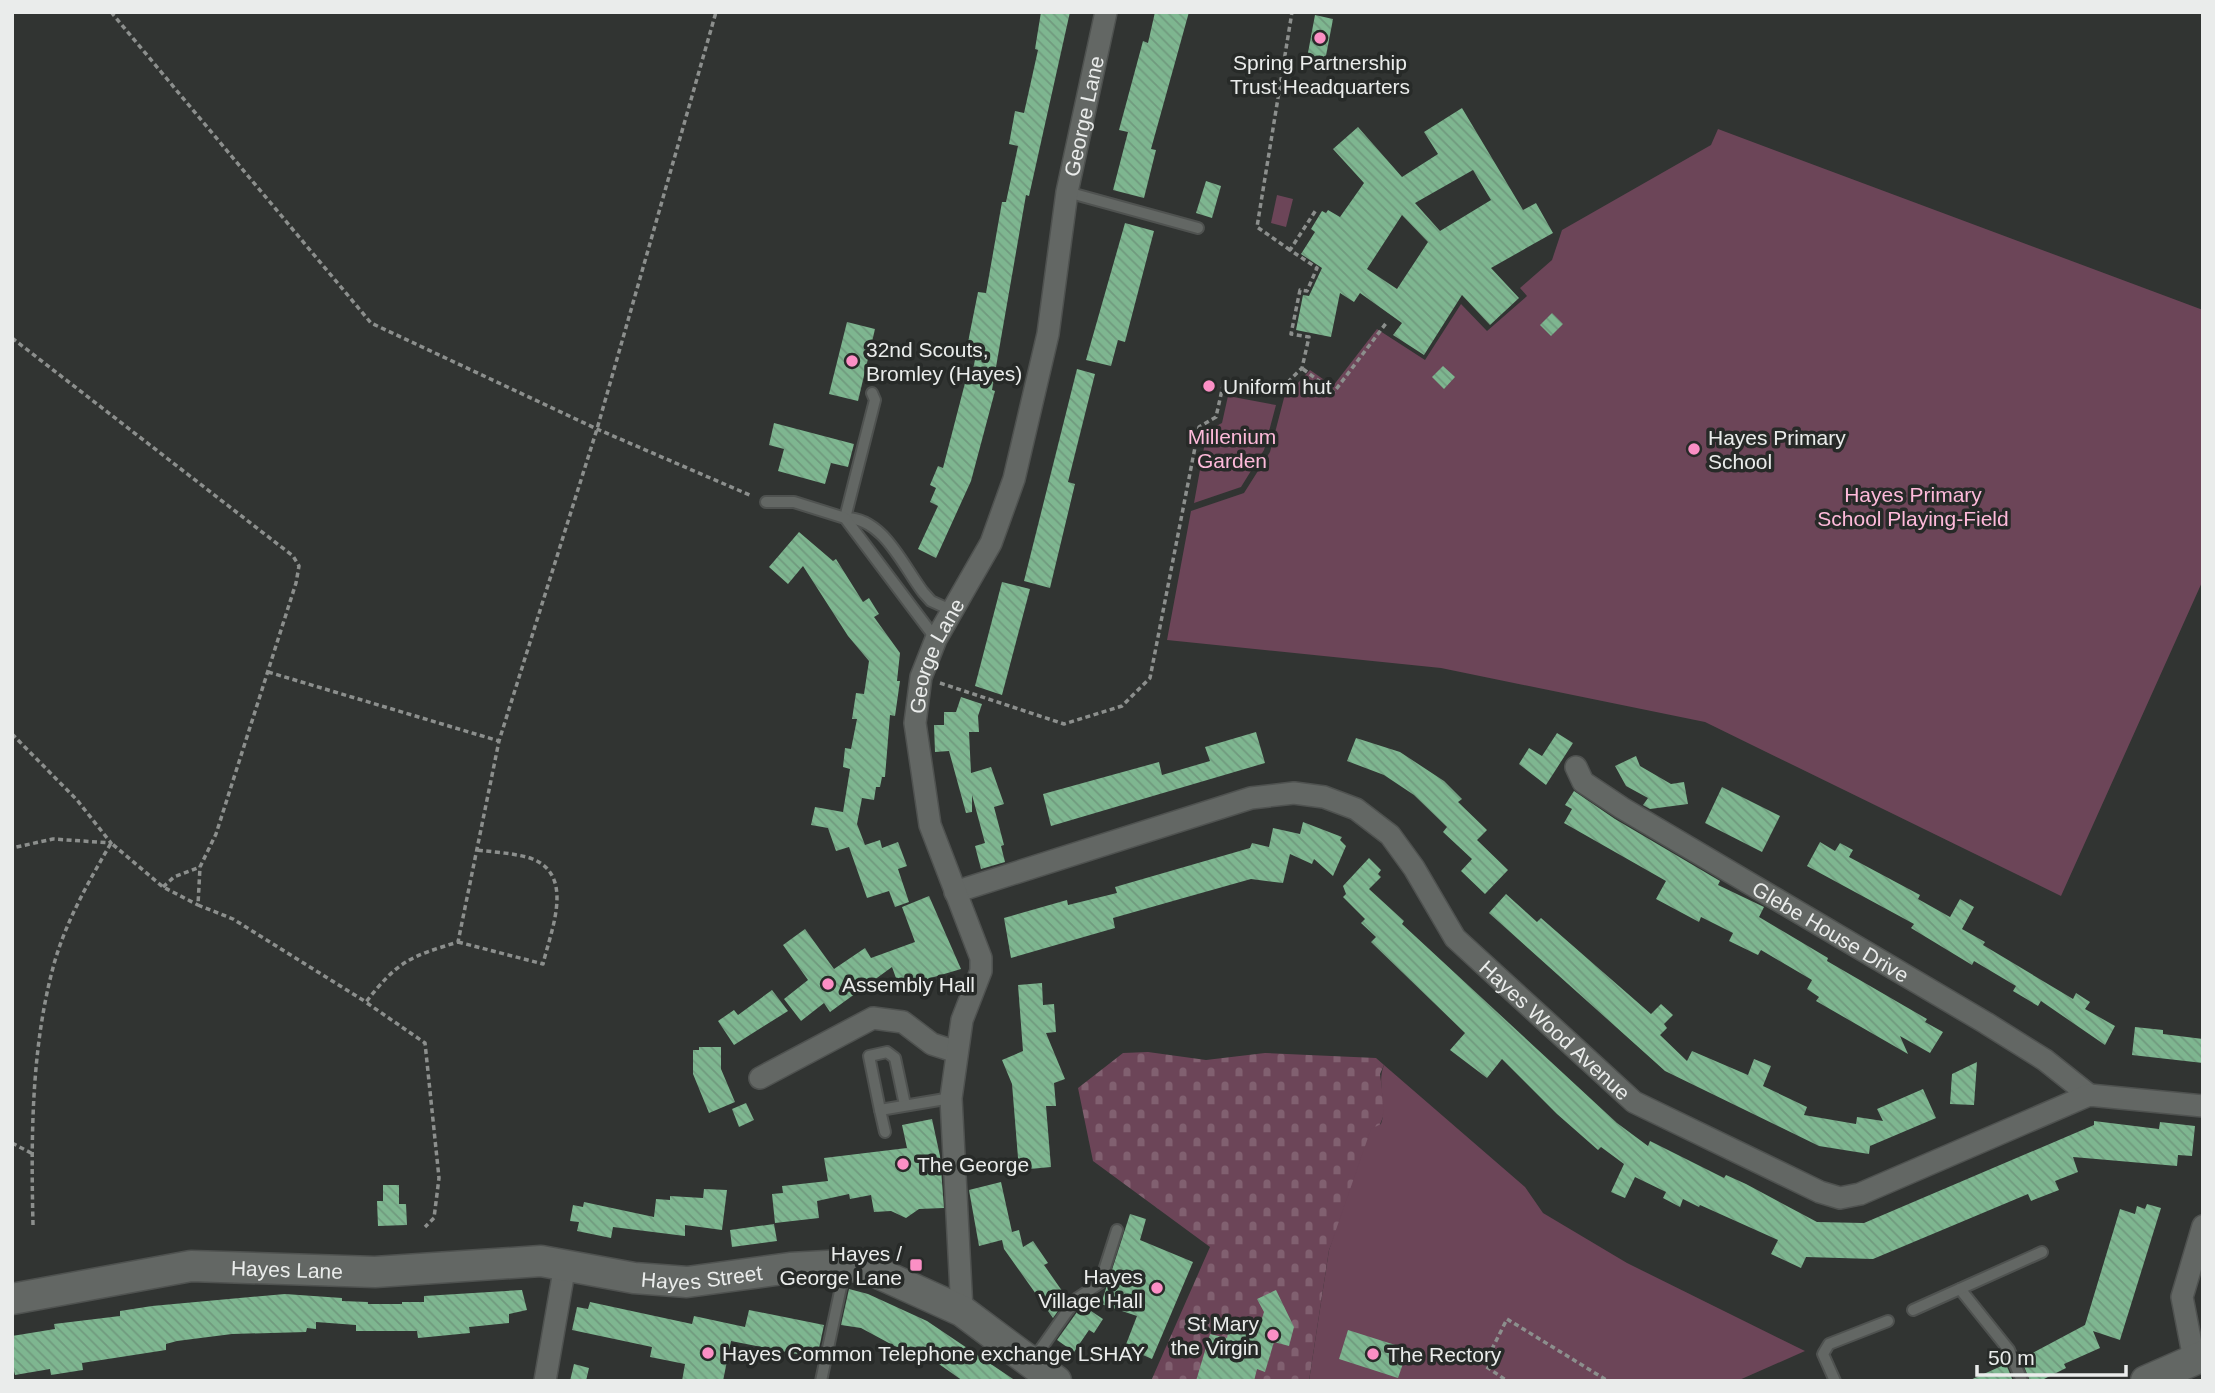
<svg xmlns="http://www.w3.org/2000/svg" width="2215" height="1393" viewBox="0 0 2215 1393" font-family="Helvetica,sans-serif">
	<defs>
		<pattern id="cemetery-stones" width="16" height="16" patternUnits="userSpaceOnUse" patternTransform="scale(1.75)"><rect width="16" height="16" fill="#6c4558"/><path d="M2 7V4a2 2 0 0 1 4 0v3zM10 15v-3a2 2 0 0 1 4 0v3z" fill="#816070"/></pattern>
		<pattern id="building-back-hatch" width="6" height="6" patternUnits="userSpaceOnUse" patternTransform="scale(1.75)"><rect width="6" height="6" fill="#7eb690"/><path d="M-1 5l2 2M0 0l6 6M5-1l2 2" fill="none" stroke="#709a7e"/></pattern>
	</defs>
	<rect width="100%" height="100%" fill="#313432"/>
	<polygon fill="url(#cemetery-stones)" points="1148,1052 1206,1060 1265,1053 1376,1058 1384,1065 1380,1074 1385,1112 1329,1250 1309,1381 1151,1381 1210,1247 1093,1161 1078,1088 1123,1053"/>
	<g fill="#6c4558">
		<polygon points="1718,129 2203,310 2203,580 2061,896 1705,722 1441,668 1167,640 1191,511 1244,493 1270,452 1284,398 1310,370 1333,386 1377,329 1425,360 1461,304 1487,331 1527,296 1520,288 1552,260 1562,230 1711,145"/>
		<polygon points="1277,195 1293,199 1286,227 1271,223"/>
		<polygon points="1228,396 1276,405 1264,450 1241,487 1194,503 1207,431 1222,423"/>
		<path d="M1384 1065 1525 1187 1543 1213 1627 1263 1805 1351 1737 1381H1309L1329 1250 1371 1129 1381 1124C1388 1104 1376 1084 1384 1065Z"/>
	</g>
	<g fill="url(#building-back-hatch)" fill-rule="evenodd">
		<polygon points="1041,12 1070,12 1029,196 1026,195 992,390 995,391 971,481 936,558 918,549 938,506 930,502 936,488 930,485 938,466 943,468 965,383 970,384 977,350 967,348 970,332 978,292 986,293 1002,202 1006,202 1018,146 1009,144 1015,111 1024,113 1038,50 1035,49"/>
		<polygon points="1155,12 1189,12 1151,149 1156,150 1144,198 1113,190 1128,132 1119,130 1143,41 1148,43"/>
		<polygon points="1315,15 1333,19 1325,61 1307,58"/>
		<path d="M1462 108 1523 210 1536 203 1553 233 1491 268 1519 298 1490 325 1462 295 1424 355 1393 335 1402 323 1360 293 1354 302 1340 293 1331 337 1296 330 1303 295 1309 296 1322 268 1301 254 1315 232 1311 229 1322 211 1326 213 1328 210 1340 217 1364 183 1333 149 1358 127 1402 177 1438 154 1424 132ZM1473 170 1491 200 1440 231 1415 203ZM1402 215 1428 242 1397 289 1367 269Z"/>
		<polygon points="1206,181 1221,186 1212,218 1196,213"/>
		<polygon points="1125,223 1154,231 1125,342 1118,340 1111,366 1086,360"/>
		<polygon points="1552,313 1563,324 1551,336 1540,325"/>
		<polygon points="847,322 875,329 858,401 829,394"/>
		<polygon points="1443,366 1455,377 1444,389 1432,377"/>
		<polygon points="1077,369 1095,374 1068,482 1075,484 1050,588 1024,581"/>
		<polygon points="774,423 854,444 848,467 831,463 825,484 778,471 784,449 769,445"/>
		<polygon points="799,532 833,561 836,559 863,602 869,598 879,614 874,617 900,653 897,681 900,681 895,716 890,715 885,777 882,777 880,787 876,787 874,800 862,798 857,824 865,845 880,840 882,848 898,842 907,866 898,869 909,902 895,907 889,891 867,898 849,847 836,851 828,828 811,825 815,807 843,812 850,769 843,767 845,748 851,749 857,719 852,719 856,693 864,694 869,661 848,636 803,566 788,584 769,567"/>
		<polygon points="1002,582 1030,589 1002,695 975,686"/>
		<polygon points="961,697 982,704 978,716 979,732 969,732 971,773 991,767 1004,804 994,807 1004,845 1001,846 1005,862 981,869 975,846 985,843 972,795 972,812 966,813 949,751 935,752 934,725 944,725 944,712 956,712"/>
		<polygon points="1256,732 1265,763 1051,826 1043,794 1159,762 1162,775 1210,761 1205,747"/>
		<polygon points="1557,733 1573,743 1546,785 1519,764 1529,748 1542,756"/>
		<polygon points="1356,738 1400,752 1444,781 1462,799 1458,802 1487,830 1477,840 1508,870 1485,894 1461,871 1472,859 1443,832 1447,827 1414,795 1384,775 1347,761"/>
		<polygon points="1636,756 1640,766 1671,784 1684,782 1688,804 1650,809 1643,805 1648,798 1626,786 1615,766"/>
		<polygon points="1722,787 1780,816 1762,852 1705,823"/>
		<polygon points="1574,791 1615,819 1720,881 1718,885 1764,907 1759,917 1828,958 1827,961 1927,1019 1925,1022 1943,1032 1930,1053 1900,1036 1908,1054 1816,1001 1819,997 1807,989 1812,980 1761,950 1758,955 1729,941 1733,933 1701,917 1699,922 1656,899 1666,881 1564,823 1572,809 1565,805"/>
		<polygon points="1303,822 1342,837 1340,840 1346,846 1333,876 1314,859 1312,864 1290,854 1283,883 1251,879 1180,899 1113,918 1115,928 1011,958 1004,918 1067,900 1068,905 1117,893 1115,887 1250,848 1252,843 1269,847 1273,828 1300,834"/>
		<polygon points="1820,842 1835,851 1840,843 1853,850 1849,857 1920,895 1918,899 1950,917 1960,899 1974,907 1962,929 1985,942 1983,945 2073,999 2076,993 2090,1002 2085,1009 2115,1026 2105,1045 2041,1001 2038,1006 2013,991 2016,986 1974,961 1972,965 1911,928 1914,924 1807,866"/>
		<polygon points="1369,858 1381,870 1378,874 1381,877 1369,889 1404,921 1402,924 1617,1123 1648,1146 1650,1141 1724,1178 1726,1175 1746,1184 1817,1222 1864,1223 2094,1125 2094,1121 2159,1129 2160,1122 2195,1126 2192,1156 2178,1155 2177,1166 2073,1157 2078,1172 2055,1181 2059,1190 2031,1201 2028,1194 1873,1259 1806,1257 1801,1268 1771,1254 1778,1240 1700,1205 1699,1207 1683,1199 1680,1207 1663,1198 1666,1192 1635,1177 1625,1198 1611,1192 1624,1164 1601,1147 1598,1150 1557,1114 1502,1059 1487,1078 1450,1050 1465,1033 1371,942 1376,937 1361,923 1365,919 1343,897 1346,894 1343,886"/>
		<polygon points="1506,894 1537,922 1541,918 1651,1014 1661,1004 1673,1015 1664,1024 1667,1028 1660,1035 1687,1061 1692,1051 1748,1075 1754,1059 1771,1066 1763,1086 1807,1107 1804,1115 1856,1124 1857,1117 1883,1121 1877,1109 1923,1089 1936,1118 1870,1146 1869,1154 1819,1146 1665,1071 1489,913"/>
		<polygon points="929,896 961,969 924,980 925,983 901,992 892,967 830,1012 824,1003 801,1021 784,999 808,980 783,945 805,929 834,969 865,948 871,958 915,942 902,907"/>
		<polygon points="1042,983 1043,1005 1054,1004 1056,1032 1046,1033 1065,1079 1054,1083 1056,1106 1046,1106 1051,1167 1019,1170 1012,1084 1002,1060 1023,1051 1018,985"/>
		<polygon points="772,990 788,1011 734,1045 718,1021 734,1010 738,1015"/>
		<polygon points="2135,1027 2163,1030 2163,1034 2203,1039 2203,1063 2132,1055"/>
		<polygon points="699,1047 721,1047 721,1069 735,1102 709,1113 693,1074 693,1050 699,1050"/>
		<polygon points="1977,1062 1974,1105 1950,1104 1952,1074"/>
		<polygon points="746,1103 754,1120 739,1127 732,1109"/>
		<polygon points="932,1119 940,1156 944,1208 919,1209 906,1218 891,1211 874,1212 871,1195 850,1199 849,1194 817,1201 819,1218 775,1223 772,1194 783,1193 782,1186 828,1181 824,1158 907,1148 902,1125"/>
		<polygon points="1001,1182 1012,1232 1019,1230 1023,1247 1033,1241 1048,1263 1044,1265 1067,1298 1053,1318 1004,1249 1002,1240 979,1246 969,1190"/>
		<polygon points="383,1185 399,1185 399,1204 406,1204 407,1225 378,1226 377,1201 383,1201"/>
		<polygon points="704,1189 727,1190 722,1230 685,1225 685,1236 613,1227 611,1238 577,1231 579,1222 570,1221 573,1205 583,1207 584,1202 654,1217 656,1199 670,1200 670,1196 703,1198"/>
		<polygon points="2147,1204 2161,1208 2120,1340 2093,1331 2100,1348 2064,1364 2066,1368 2040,1381 2030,1381 2021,1359 2085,1325 2120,1209 2135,1214 2137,1206 2145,1209"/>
		<polygon points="1130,1214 1146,1219 1140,1240 1193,1262 1152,1359 1125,1347 1137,1316 1101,1304"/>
		<polygon points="774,1224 777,1241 732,1247 730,1230"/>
		<polygon points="849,1289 868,1294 927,1321 1016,1381 963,1381 929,1357 926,1363 861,1328 841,1325"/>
		<polygon points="522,1290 527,1310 509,1314 509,1323 469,1327 470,1333 418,1338 417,1331 356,1331 356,1325 316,1322 316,1329 307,1328 306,1332 232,1334 177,1341 166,1344 166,1350 82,1363 83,1370 51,1375 50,1369 15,1375 12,1362 12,1336 55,1329 54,1324 120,1316 120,1311 152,1306 285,1294 342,1298 342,1301 368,1302 368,1304 402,1304 402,1302 424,1302 424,1296"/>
		<polygon points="1276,1290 1294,1327 1289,1346 1274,1342 1265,1372 1257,1369 1254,1381 1196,1381 1210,1334 1227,1338 1229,1329 1256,1337 1264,1312 1257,1299"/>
		<polygon points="590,1302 692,1324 694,1316 745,1327 749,1310 824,1325 817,1358 731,1341 723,1381 682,1381 685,1364 650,1357 652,1347 572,1330 577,1307 588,1309"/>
		<polygon points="1082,1305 1103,1319 1094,1333 1089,1330 1074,1352 1057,1340"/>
		<polygon points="1348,1330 1408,1349 1398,1378 1339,1359"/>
		<polygon points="574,1364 589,1368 586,1381 570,1381"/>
		<polygon points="2006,1364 2013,1381 1968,1381"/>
	</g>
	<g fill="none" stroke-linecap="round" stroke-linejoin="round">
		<g stroke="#4f5250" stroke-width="14">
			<g id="service">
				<polyline points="1067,192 1198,228"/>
				<path d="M872 393 875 400 845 518C883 517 903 566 923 592L931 601 953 611"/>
				<polyline points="766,502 794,502 845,518 936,639"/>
				<polyline points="880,1110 869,1056 887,1052 895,1058 905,1105"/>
				<polyline points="885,1132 880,1110 951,1098"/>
				<polyline points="1960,1289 2009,1350 2022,1381"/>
				<polyline points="1913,1310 2042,1252"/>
				<polyline points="1033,1360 1076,1299 1100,1283 1117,1230"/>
				<polyline points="821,1381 845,1268"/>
				<polyline points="1835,1381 1823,1354 1829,1344 1888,1321"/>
			</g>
		</g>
		<g stroke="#4f5250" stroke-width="24">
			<g id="minor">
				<path id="s1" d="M1576 767 1583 782 1622 808 1986 1023 2045 1060 2089 1095"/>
				<path id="s2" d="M955 892 1251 798 1294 793 1324 797 1356 809 1390 835 1414 868 1455 938 1634 1102 1820 1192 1840 1198 1860 1194 2089 1095 2203 1106"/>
				<polyline points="760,1078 873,1018 903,1022 932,1044 957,1052"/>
				<path id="s3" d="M962 1311 951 1098 962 1020 981 971V958L930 825 915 723 921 677 936 639 991 543 1014 479 1048 334 1067 192 1106 12"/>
				<polyline points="2194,1359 2182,1297 2203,1226"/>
				<polyline points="545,1381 565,1265"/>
			</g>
		</g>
		<g stroke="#4f5250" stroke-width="33">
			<g id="secondary">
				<path id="s4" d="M12 1299 191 1266 375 1272 541 1261 634 1278 687 1282 790 1268 845 1265 869 1269 962 1311 1056 1381"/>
				<polyline points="2146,1381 2203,1356"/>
			</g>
		</g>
		<g stroke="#8c8f8d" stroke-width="3.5" stroke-dasharray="5 3.5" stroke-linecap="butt">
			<polyline points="111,12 371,323 597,429 752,496"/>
			<polyline points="1290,250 1257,227 1292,12"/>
			<path d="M12 338 293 556 299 566 296 583 216 834 200 867 198 905 233 919 366 1002C398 961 409 957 458 942L499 741 597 429 716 12"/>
			<polyline points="1303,369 1334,392 1387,322"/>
			<polyline points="268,672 499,741"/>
			<polyline points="940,683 1064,724 1122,706 1150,678 1199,427 1216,417 1224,381 1278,392 1302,368 1309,337 1291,334 1300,290 1307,291 1317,268 1290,250 1316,210"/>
			<polyline points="12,734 77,800 111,843 53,839 12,848"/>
			<polyline points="163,887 174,877 200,867"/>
			<path d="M458 942 543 964C551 930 576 874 530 858 513 853 493 852 476 850"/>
			<polyline points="367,1003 425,1043 439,1178 434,1218 425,1227"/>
			<polyline points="12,1143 33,1154"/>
			<path d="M33 1225C31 1138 31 1048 54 964 66 921 89 881 111 843L163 887 198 905"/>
			<polyline points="1521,1381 1507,1381 1484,1365 1507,1319 1608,1381"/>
		</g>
		<use href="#service" stroke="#636764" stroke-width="10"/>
		<use href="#minor" stroke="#636764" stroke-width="21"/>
		<use href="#secondary" stroke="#636764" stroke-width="30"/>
	</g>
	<g fill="#fb8fc5" stroke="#272a28" stroke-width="2.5">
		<circle cx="1320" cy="38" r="7"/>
		<circle cx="852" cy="361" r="7"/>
		<circle cx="1209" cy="386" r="7"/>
		<circle cx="1694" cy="449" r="7"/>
		<circle cx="828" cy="984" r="7"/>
		<circle cx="903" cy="1164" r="7"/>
		<rect x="909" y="1258" width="14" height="14" rx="3.5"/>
		<circle cx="1157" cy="1288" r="7"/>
		<circle cx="1273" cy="1335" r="7"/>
		<circle cx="708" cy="1353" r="7"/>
		<circle cx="1373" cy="1354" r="7"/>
	</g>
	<g text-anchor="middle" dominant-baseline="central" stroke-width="7" stroke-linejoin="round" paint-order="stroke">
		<g font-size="21" fill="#eaeceb" stroke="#272a28" text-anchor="start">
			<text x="1320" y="62" text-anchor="middle">Spring Partnership<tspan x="1320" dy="24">Trust Headquarters</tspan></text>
			<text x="866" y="349">32nd Scouts,<tspan x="866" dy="24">Bromley (Hayes)</tspan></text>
			<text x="1223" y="386">Uniform hut</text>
			<text x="1708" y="437">Hayes Primary<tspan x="1708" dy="24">School</tspan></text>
			<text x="842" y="984">Assembly Hall</text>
			<text x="917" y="1164">The George</text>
			<text x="902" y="1253" text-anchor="end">Hayes /<tspan x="902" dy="24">George Lane</tspan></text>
			<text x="1143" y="1276" text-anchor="end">Hayes<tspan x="1143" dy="24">Village Hall</tspan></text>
			<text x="1259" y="1323" text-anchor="end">St Mary<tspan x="1259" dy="24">the Virgin</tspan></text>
			<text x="722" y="1353">Hayes Common Telephone exchange LSHAY</text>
			<text x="1387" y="1354">The Rectory</text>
		</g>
		<g font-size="21" fill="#eaeceb" stroke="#272a28">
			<text stroke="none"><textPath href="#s3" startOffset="1239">George Lane</textPath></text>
			<text stroke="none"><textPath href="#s3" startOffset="674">George Lane</textPath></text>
			<text stroke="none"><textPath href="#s1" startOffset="306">Glebe House Drive</textPath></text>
			<text stroke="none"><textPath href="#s2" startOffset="719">Hayes Wood Avenue</textPath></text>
			<text stroke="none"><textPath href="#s4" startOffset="278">Hayes Lane</textPath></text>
			<text stroke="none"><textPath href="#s4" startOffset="695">Hayes Street</textPath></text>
		</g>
		<g font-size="21" fill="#febada" stroke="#272a28">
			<text x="1232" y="436">Millenium<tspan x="1232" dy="24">Garden</tspan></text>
			<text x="1913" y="494">Hayes Primary<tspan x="1913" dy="24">School Playing-Field</tspan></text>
		</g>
	</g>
	<rect width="2215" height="1393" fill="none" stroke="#eaeceb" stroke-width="28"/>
	<path d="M1977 1365v10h149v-10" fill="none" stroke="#eaeceb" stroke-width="3.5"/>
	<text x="1988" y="1365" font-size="21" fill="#eaeceb" stroke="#272a28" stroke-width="5" paint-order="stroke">50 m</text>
</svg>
